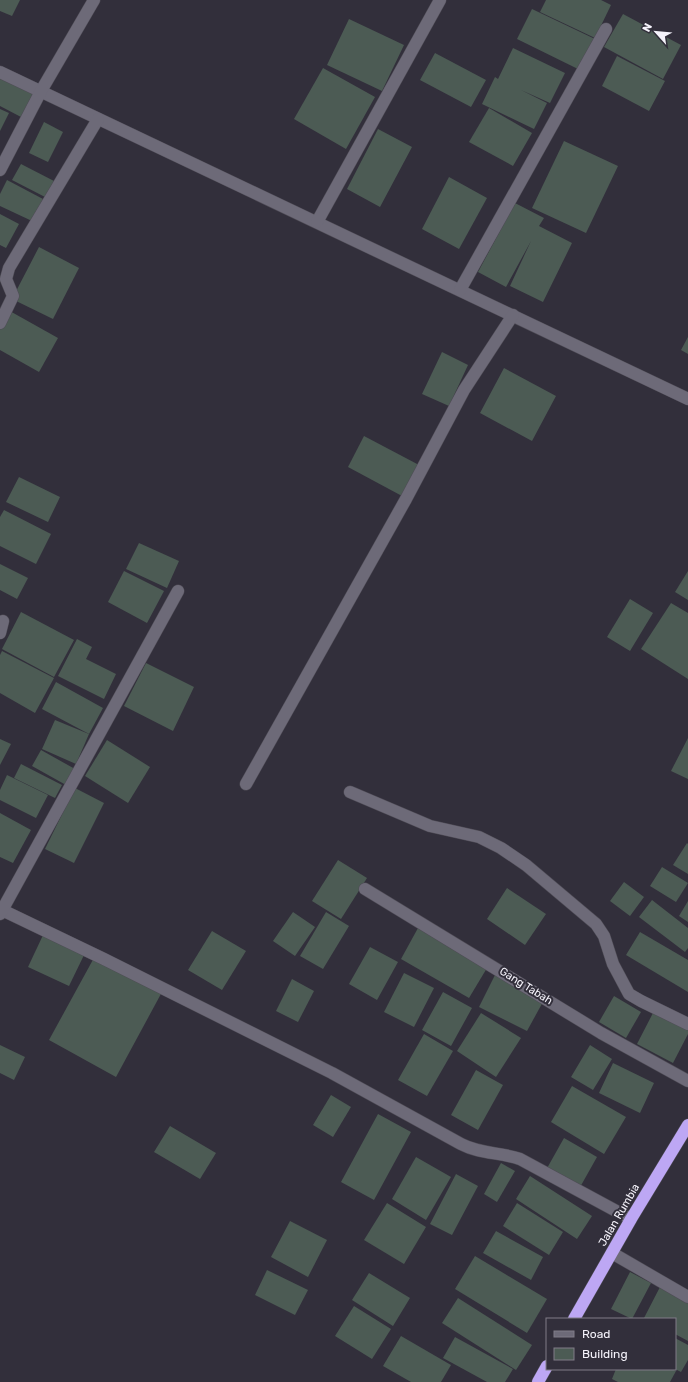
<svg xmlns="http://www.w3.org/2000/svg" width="688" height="1382" viewBox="0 0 688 1382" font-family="Rubik,sans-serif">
	<rect width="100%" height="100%" fill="#322f3b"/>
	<g fill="#4c5b54">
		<polygon points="0,0 20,0 12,16 0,11"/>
		<polygon points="546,0 601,0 611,5 595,38 540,12"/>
		<polygon points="532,9 595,39 580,70 517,39"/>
		<polygon points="623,14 681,45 663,79 604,47"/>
		<polygon points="349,19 404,45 382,91 327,65"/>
		<polygon points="513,48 565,73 550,103 521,90 547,103 534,129 482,104 495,77 498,79"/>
		<polygon points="435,53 486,80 471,107 420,80"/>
		<polygon points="617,56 665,81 649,111 602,86"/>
		<polygon points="323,68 375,97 346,149 294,119"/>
		<polygon points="0,73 35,91 21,117 0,106"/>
		<polygon points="489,108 532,133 513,166 469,142"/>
		<polygon points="0,109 9,113 0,131"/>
		<polygon points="44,122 63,132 48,162 29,153"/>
		<polygon points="378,129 412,147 380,207 347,189"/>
		<polygon points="564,141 618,166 586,233 532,208"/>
		<polygon points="21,164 54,181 45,197 12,180"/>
		<polygon points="449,177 487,198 459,249 422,229"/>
		<polygon points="7,180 43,199 32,221 0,206 0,194"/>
		<polygon points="515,203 544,218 539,226 572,243 543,302 510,286 531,241 506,287 478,272"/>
		<polygon points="0,214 19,224 6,248 0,245"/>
		<polygon points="39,247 79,268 53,319 12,299"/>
		<polygon points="8,310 58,338 39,372 0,350 0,324"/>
		<polygon points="688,337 688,354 681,350"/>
		<polygon points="442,352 468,365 449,406 422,394"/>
		<polygon points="504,368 556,396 532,441 480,413"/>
		<polygon points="364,436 419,465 402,496 348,467"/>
		<polygon points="19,477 60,497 48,522 6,502"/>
		<polygon points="4,510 51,534 36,564 0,546 0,517"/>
		<polygon points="139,543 179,561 167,588 126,569"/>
		<polygon points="0,564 28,578 17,599 0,590"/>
		<polygon points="124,571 164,591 147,623 108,602"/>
		<polygon points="688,571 688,600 675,592"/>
		<polygon points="630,599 653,613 630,651 607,637"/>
		<polygon points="671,603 688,613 688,679 641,649"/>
		<polygon points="21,612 74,640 54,677 2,649"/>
		<polygon points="77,639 92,647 86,659 116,674 104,699 58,676"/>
		<polygon points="2,651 54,678 35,713 0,693 0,655"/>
		<polygon points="146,663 194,687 173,731 124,706"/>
		<polygon points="56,682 103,708 89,734 42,709"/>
		<polygon points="55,720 89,734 76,764 42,749"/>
		<polygon points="688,738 688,779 671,771"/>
		<polygon points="0,739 11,744 0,765"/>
		<polygon points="107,740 150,767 128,803 85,776"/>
		<polygon points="41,750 75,769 66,785 32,766"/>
		<polygon points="21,764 62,785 55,798 14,778"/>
		<polygon points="7,775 48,795 36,818 0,800 0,790"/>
		<polygon points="75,788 104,803 74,863 45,849"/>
		<polygon points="0,813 31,830 13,863 0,857"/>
		<polygon points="687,843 688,844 688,874 673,865"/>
		<polygon points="338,860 367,878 341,919 312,901"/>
		<polygon points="662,867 688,883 676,902 650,886"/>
		<polygon points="624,882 644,897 630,916 610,901"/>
		<polygon points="507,888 546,914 525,945 487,919"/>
		<polygon points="652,900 688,928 688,948 685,952 639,917"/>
		<polygon points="688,901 688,922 679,916"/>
		<polygon points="293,912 315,927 295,956 273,941"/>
		<polygon points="326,912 349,926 323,969 300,956"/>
		<polygon points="418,928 487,968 469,998 401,959"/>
		<polygon points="212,931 246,951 222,990 188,970"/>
		<polygon points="640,932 688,960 688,992 626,955"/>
		<polygon points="44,933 85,953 69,986 28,967"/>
		<polygon points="370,947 398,962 377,1000 349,984"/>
		<polygon points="95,956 162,992 116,1077 49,1040"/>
		<polygon points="404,973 434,988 414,1027 384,1012"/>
		<polygon points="495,975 544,1000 527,1031 479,1007"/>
		<polygon points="292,979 314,991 298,1022 276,1011"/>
		<polygon points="443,992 472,1008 451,1046 422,1030"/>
		<polygon points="614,996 641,1012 626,1038 599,1022"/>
		<polygon points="654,1011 688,1029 688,1034 673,1063 637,1044"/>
		<polygon points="481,1013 521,1038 496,1077 457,1051"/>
		<polygon points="424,1034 453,1051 427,1096 398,1080"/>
		<polygon points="0,1045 25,1057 14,1080 0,1073"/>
		<polygon points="590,1045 612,1059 593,1090 571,1077"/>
		<polygon points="613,1063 654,1083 640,1113 599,1093"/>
		<polygon points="476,1070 503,1085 478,1130 451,1115"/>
		<polygon points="572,1086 626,1117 604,1154 551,1122"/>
		<polygon points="331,1095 351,1107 333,1137 313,1125"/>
		<polygon points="378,1114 411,1132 374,1200 341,1182"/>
		<polygon points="170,1126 216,1153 200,1179 154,1152"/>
		<polygon points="564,1138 597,1157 579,1189 546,1170"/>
		<polygon points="416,1157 451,1177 426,1220 392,1199"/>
		<polygon points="501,1163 515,1171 497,1202 484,1194"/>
		<polygon points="456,1174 478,1186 452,1235 430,1224"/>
		<polygon points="530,1176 592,1216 577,1239 516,1199"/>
		<polygon points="387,1203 426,1227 404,1264 364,1240"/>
		<polygon points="517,1203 563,1232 549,1255 503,1226"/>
		<polygon points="290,1221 327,1240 308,1277 271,1257"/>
		<polygon points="496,1231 543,1257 531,1280 483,1253"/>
		<polygon points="475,1256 547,1299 527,1333 455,1289"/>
		<polygon points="267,1270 308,1290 295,1315 255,1295"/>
		<polygon points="630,1272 651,1283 632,1319 611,1309"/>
		<polygon points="369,1273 410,1298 393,1326 352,1300"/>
		<polygon points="660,1287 688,1301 688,1341 675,1334 675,1319 644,1318"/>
		<polygon points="458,1298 532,1345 516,1370 442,1323"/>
		<polygon points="354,1306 391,1329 372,1359 335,1336"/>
		<polygon points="401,1336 451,1365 441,1382 411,1382 383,1366"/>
		<polygon points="455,1337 513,1369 505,1382 487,1382 443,1358"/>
		<polygon points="675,1338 688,1345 688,1360 681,1372 675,1369"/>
		<polygon points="616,1369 672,1369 676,1371 670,1382 618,1382 612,1379"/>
	</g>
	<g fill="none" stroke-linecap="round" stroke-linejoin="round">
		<g stroke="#4f4c56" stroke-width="13">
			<g id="street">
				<polyline points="0,72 688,399"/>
				<polyline points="0,170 41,91 94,0"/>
				<polyline points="317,222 440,0"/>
				<polyline points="460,290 606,29"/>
				<polyline points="0,323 13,296 6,279 9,268 98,119"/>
				<polyline points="0,633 3,621"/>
				<polyline points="246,784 406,499 464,390 513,315"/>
				<polyline points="350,792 430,826 479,837 501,848 526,865 596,924 604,936 613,964 629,994 641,1001 688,1024"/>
				<polyline points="365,889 601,1033 688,1081"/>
				<path d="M2 910 104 959 332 1073 461 1144C480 1154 500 1152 520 1159L631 1219"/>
				<polyline points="0,914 178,591"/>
				<polyline points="612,1253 688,1297"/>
			</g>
		</g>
		<g stroke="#4f4c56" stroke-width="13">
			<g id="highway">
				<polyline points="574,1319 631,1219 688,1125"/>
				<polyline points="538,1382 547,1366"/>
			</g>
		</g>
		<use href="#street" stroke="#6d6a78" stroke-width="12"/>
		<use href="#highway" stroke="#bda7f4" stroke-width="12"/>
	</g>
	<g text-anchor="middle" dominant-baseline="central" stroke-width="4" stroke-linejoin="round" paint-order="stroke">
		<g font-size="11" fill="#f5f3fb" stroke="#322f3b">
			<text transform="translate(526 986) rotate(32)">Gang Tabah</text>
			<text transform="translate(619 1215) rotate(-60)">Jalan Rumbia</text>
		</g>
	</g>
	<rect x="546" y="1318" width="130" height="52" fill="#322f3b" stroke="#807d88"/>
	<rect x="554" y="1331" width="20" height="6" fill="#6d6a78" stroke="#807d88"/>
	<text x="582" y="1338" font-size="12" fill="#f5f3fb">Road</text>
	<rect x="554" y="1348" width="20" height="12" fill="#4c5b54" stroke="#807d88"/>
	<text x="582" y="1358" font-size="12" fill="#f5f3fb">Building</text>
	<g transform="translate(656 32) rotate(297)" stroke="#322f3b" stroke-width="3" paint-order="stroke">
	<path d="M0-3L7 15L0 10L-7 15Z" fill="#f5f3fb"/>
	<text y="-6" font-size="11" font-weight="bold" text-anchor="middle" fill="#f5f3fb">N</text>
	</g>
</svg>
